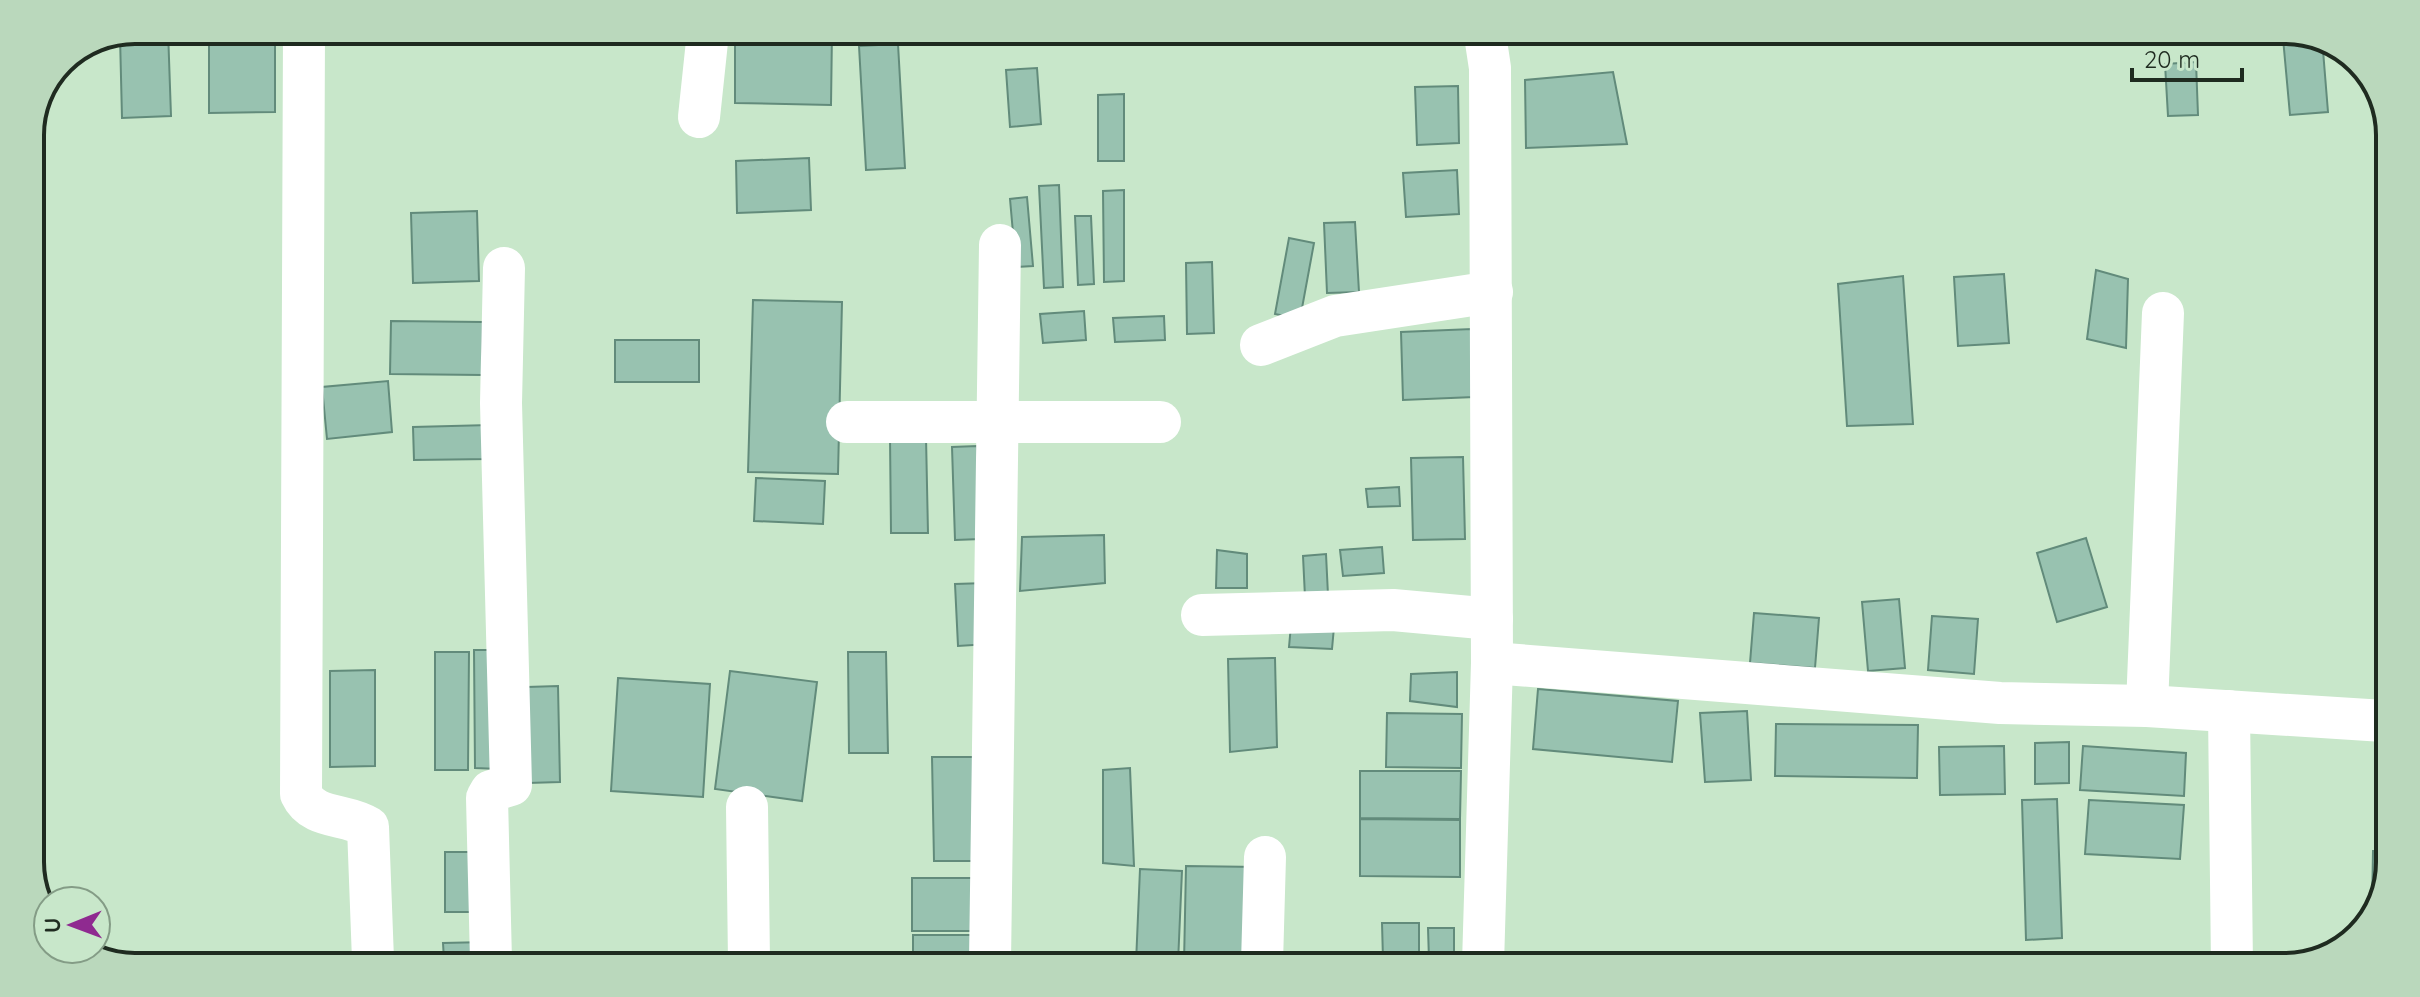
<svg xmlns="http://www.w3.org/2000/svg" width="2420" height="997" viewBox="0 0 2420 997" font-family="Quicksand,sans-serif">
	<rect width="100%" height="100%" fill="#c8e7ca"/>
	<g fill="#98c2b0" stroke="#628b7b" stroke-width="2">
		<polygon points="135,30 168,30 171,116 122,118 120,36"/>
		<polygon points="735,32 832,32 831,105 735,103"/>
		<polygon points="2283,38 2322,38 2328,112 2290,115"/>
		<polygon points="209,42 275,42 275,112 209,113"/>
		<polygon points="898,44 905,168 866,170 859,46"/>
		<polygon points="2196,62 2198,115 2168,116 2165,64"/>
		<polygon points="1037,68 1041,124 1010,127 1006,70"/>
		<polygon points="1613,72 1627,144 1526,148 1525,80"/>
		<polygon points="1458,86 1459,143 1417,145 1415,87"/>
		<polygon points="1124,94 1124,161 1098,161 1098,95"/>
		<polygon points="809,158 811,210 737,213 736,161"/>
		<polygon points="1457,170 1459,214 1406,217 1403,173"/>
		<polygon points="1059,185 1063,287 1044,288 1039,186"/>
		<polygon points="1124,190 1124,281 1104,282 1103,191"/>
		<polygon points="1027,197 1033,266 1016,267 1010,199"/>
		<polygon points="477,211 479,281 413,283 411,213"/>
		<polygon points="1075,216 1091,216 1094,284 1078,285"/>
		<polygon points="1355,222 1359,292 1327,293 1324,223"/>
		<polygon points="1289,238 1314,243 1300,319 1275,314"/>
		<polygon points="1212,262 1214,333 1187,334 1186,263"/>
		<polygon points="2096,270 2128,279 2126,348 2087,339"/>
		<polygon points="2004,274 2009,343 1958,346 1954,277"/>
		<polygon points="1903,276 1913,424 1847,426 1838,284"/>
		<polygon points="753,300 842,302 838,474 748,472"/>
		<polygon points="1084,311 1086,340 1043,343 1040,314"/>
		<polygon points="1164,316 1165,340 1115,342 1113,318"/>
		<polygon points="391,321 483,322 482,375 390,374"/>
		<polygon points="1472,329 1474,397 1403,400 1401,332"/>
		<rect x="615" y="340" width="84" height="42"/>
		<polygon points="388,381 392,432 327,439 322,387"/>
		<polygon points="490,425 490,459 414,460 413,427"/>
		<polygon points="890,437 926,437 928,533 891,533"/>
		<polygon points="977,446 981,539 955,540 952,447"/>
		<polygon points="1463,457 1465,539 1413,540 1411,458"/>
		<polygon points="756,478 825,481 823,524 754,521"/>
		<polygon points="1399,487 1400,506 1368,507 1366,489"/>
		<polygon points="1104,535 1105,583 1020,591 1022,537"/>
		<polygon points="2086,538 2107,607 2057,622 2037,553"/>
		<polygon points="1382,547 1384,573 1343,576 1340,550"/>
		<polygon points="1217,550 1247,554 1247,588 1216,588"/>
		<polygon points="1326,554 1328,595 1305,597 1303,556"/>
		<polygon points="986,583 989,644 958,646 955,584"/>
		<polygon points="1899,599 1905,668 1868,671 1862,602"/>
		<polygon points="1754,613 1819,618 1815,668 1750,663"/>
		<polygon points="1932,616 1978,619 1974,674 1928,670"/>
		<polygon points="1291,625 1334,627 1332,649 1289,647"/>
		<polygon points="474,650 497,650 499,769 475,768"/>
		<polygon points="435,652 469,652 468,770 435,770"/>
		<polygon points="848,652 886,652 888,753 849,753"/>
		<polygon points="1275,658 1277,747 1230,752 1228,659"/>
		<polygon points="375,670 375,766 330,767 330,671"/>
		<polygon points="730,671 817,682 802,801 715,789"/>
		<polygon points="1457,672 1457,707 1410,701 1411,674"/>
		<polygon points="618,678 710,684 703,797 611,791"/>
		<polygon points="558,686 560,782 528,783 527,687"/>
		<polygon points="1538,689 1678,701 1672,762 1533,749"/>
		<polygon points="1747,711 1751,780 1705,782 1700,713"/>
		<polygon points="1387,713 1462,714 1461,768 1386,767"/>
		<polygon points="1776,724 1918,725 1917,778 1775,776"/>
		<polygon points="2069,742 2069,783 2035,784 2035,743"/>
		<polygon points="2004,746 2005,794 1940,795 1939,747"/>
		<polygon points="2083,746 2186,753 2184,796 2080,790"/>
		<polygon points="932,757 976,757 978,861 934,861"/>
		<polygon points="1130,768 1134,866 1103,863 1103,770"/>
		<polygon points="1360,771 1461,771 1460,819 1360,818"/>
		<polygon points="2057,799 2062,938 2026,940 2022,800"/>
		<polygon points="2089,800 2184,805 2180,859 2085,854"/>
		<polygon points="1360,819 1460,820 1460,877 1360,876"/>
		<polygon points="2373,851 2383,851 2382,902 2377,909 2372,908"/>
		<polygon points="445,852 486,852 487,912 445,912"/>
		<polygon points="1186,866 1259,867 1256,963 1184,963"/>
		<polygon points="1140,869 1182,871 1178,963 1136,963"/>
		<polygon points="912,878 972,878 973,931 912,931"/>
		<polygon points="1382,923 1419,923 1419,959 1383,959"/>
		<polygon points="1428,928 1454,928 1454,959 1429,960"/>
		<rect x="913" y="935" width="59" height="27"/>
		<polygon points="486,942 486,961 444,960 443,943"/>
		<polygon points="1267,957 1317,958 1316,964 1267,963"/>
	</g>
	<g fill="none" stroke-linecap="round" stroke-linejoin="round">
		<g stroke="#fff" stroke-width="42">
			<path d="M304 31 301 794C313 820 346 813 368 827L373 960"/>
			<polyline points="699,117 708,32"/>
			<polyline points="1261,345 1335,316 1492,292"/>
			<polyline points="847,422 1160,422"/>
			<polyline points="1202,615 1393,610 1492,619"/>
			<polyline points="1492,663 2000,703 2147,706 2384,721"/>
			<polyline points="2147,706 2163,313"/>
			<polyline points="2229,711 2232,967"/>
			<polyline points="747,807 749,962"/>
			<polyline points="491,961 487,798 491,791 511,785 501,403 504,268"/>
			<polyline points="990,962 1000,245"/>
			<polyline points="1262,963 1265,857"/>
			<polyline points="1483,964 1492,663 1490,68 1485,35"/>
		</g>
	</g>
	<path d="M0 0H2420V997H0ZM135 44H2285A91 91 0 0 1 2376 135V862A91 91 0 0 1 2285 953H135A91 91 0 0 1 44 862V135A91 91 0 0 1 135 44Z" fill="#bad8bc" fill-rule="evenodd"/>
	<path fill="none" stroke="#1f2b20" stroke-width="4" d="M135 44H2285A91 91 0 0 1 2376 135V862A91 91 0 0 1 2285 953H135A91 91 0 0 1 44 862V135A91 91 0 0 1 135 44Z"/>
	<g transform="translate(72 925) rotate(269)"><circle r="38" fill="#c8e7ca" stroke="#849c86" stroke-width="2"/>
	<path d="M0-6L14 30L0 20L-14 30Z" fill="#8f2a90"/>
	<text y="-12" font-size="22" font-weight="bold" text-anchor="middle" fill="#1f2b20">U</text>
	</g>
	<path d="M2132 68v12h110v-12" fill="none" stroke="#1f2b20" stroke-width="4"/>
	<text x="2144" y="68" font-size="24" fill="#1f2b20" stroke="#c8e7ca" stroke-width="6" paint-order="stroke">20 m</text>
</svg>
